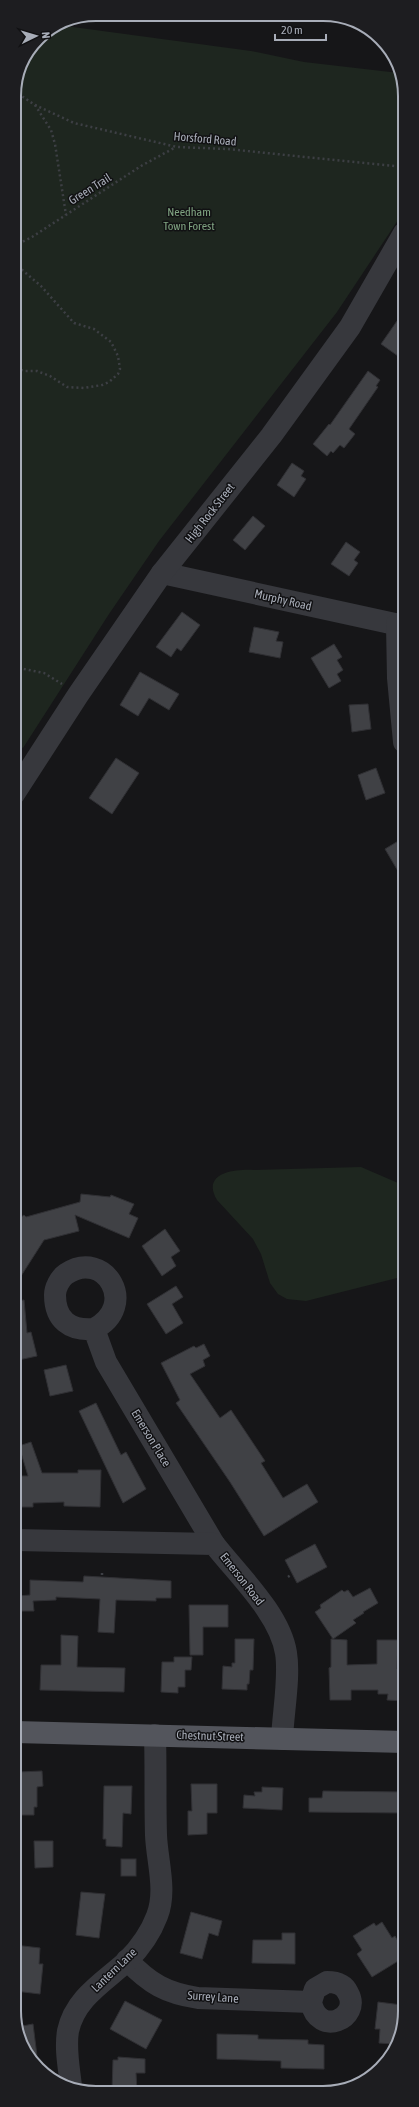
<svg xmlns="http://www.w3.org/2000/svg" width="419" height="2107" viewBox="0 0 419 2107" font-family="'Asap Condensed',sans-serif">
	<rect width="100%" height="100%" fill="#161618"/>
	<g fill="#1e261f">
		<path d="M58 25 251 51 304 62 399 73 404 86V211L337 312 159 541 109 614 23 748 14 743V91C22 57 28 45 58 25Z"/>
		<path d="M361 1167 405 1186V1276L306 1301 287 1299 278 1294 270 1283 261 1254 253 1239 217 1200C201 1173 234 1169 254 1170Z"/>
	</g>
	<g fill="#404145" stroke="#303034">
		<polygon points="404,311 404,346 398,356 381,344"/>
		<polygon points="368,371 380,380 376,386 378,387 349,429 355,434 344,448 340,445 333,453 331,451 327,456 313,444 329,424 330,425"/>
		<polygon points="292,463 304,471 301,476 306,479 294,497 277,485"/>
		<polygon points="253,516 265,526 245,550 233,540"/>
		<polygon points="346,542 360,552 354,560 358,563 349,576 331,564"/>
		<polygon points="182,612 200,625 181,651 177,648 171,657 156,647"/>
		<polygon points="254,627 279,632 276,641 283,642 280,658 249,652"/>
		<polygon points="334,644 342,657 337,660 343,670 337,674 341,681 329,688 311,658"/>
		<polygon points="140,672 179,694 169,710 149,698 138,716 120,705"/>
		<polygon points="368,704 371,729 352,732 349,705"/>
		<polygon points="116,758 139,773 112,814 89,798"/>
		<polygon points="376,768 385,793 366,800 358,775"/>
		<polygon points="405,837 405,883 385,849"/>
		<polygon points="81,1194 110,1197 111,1195 134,1204 129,1214 138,1218 129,1238 75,1215 79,1231 44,1240 14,1287 14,1222 24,1215 26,1217 80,1202"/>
		<polygon points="165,1229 180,1251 171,1257 176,1266 162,1276 142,1246"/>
		<polygon points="176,1286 183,1297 172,1304 183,1323 166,1334 147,1304"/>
		<polygon points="24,1300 27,1333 31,1332 37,1356 14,1361 14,1301"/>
		<polygon points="204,1344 210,1356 203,1360 205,1366 190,1374 220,1418 231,1410 265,1461 261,1463 283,1498 307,1484 318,1502 264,1536 230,1482 176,1403 180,1400 161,1363 194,1346 196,1348"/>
		<polygon points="66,1365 73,1391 50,1396 44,1370"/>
		<polygon points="96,1403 121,1455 126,1452 146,1489 123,1503 79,1411"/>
		<polygon points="31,1442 42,1473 78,1473 78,1470 101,1470 100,1507 64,1506 64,1502 33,1503 33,1507 15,1507 15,1476 28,1476 19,1446"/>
		<polygon points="315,1544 327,1567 297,1583 285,1560"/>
		<polygon points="84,1576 171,1581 171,1598 156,1598 156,1601 116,1600 114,1633 98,1632 100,1599 56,1597 56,1600 33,1601 34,1611 18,1611 18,1596 30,1595 30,1580 83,1582"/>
		<polygon points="370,1588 378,1603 363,1612 364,1613 353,1620 356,1623 333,1639 315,1612 321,1608 320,1605 342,1590 344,1592 348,1590 353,1597"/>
		<polygon points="189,1605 228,1605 228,1627 203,1627 203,1655 190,1655"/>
		<polygon points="61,1635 78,1636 77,1667 125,1668 124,1692 40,1690 41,1665 61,1665"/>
		<polygon points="235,1639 254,1639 253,1670 250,1670 249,1684 247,1684 247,1690 222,1689 223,1666 232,1667 232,1663 235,1663"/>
		<polygon points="331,1639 347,1640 347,1665 377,1664 377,1640 398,1640 397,1669 405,1670 405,1701 387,1700 388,1694 378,1694 378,1690 351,1690 351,1700 330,1700 329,1668 331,1667"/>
		<polygon points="174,1657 192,1657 191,1670 185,1670 185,1687 178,1687 178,1693 161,1692 162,1662 174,1662"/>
		<polygon points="42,1771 43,1786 37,1787 37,1807 34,1807 34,1815 15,1815 15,1790 19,1790 19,1772"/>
		<polygon points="191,1784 217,1784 217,1813 207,1813 207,1834 188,1835 188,1811 192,1811"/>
		<polygon points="104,1786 132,1786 131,1814 123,1813 122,1847 106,1846 106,1839 103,1839"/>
		<polygon points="262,1787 283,1788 282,1810 243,1808 244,1795 255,1796 254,1792 262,1792"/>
		<polygon points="323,1791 404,1792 405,1813 309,1812 309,1798 322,1798"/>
		<polygon points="34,1841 53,1841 53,1867 35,1868"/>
		<rect x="121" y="1859" width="15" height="17"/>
		<polygon points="81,1892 105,1894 99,1938 76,1935"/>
		<polygon points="191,1912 222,1921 218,1936 209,1933 202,1959 180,1953"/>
		<polygon points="382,1922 392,1938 395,1936 402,1948 398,1950 403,1958 372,1977 357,1954 362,1950 353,1936 374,1923 376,1926"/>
		<polygon points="282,1933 295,1933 295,1964 252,1963 253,1940 282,1940"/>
		<polygon points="15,1945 40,1948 39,1964 43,1964 40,1994 15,1991"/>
		<polygon points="125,2001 162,2020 146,2049 110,2029"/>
		<polygon points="378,2002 402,2005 402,2010 405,2010 405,2016 393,2044 379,2043 380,2029 375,2029"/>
		<polygon points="33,2024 38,2064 35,2065 17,2027"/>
		<polygon points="217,2034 258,2035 258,2039 308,2040 308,2044 324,2045 324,2069 281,2068 281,2061 217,2059"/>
		<polygon points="118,2057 145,2059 145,2073 136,2073 137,2092 112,2091 113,2060 118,2060"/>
	</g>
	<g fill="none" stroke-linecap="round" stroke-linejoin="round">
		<g stroke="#3d3f44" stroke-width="2.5" stroke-dasharray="2 3" stroke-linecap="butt">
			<polyline points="14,91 35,105 74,123 177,147 227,149 404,167"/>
			<polyline points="35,105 51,130 55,144 66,215"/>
			<polyline points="14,246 32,237 141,166 176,147"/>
			<polyline points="14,263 41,286 74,323 94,329 111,342 118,356 120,369 118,374 109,382 102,385 84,388 67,387 50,376 37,371 25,371 14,368"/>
			<polyline points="14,667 44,673 62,684"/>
			<polyline points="102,1573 102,1577"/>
			<polyline points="288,1577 292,1574"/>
		</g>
		<g stroke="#37383d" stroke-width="22">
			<polyline points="162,573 404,626"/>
			<polyline points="397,624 398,678 404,742"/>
			<polyline points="14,794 78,695 162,573 271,436 350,327 404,233"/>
			<path d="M94 1329C70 1331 55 1320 55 1295 55 1288 60 1278 66 1274 105 1248 139 1306 94 1329L106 1362 214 1544"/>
			<path d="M15 1540 214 1544C238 1575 280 1614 286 1653 290 1677 283 1713 282 1739"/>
			<path d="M127 1960C150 1984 166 1993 198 1998L311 2002 315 1989 327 1982C336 1982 344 1984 348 1993 362 2018 318 2038 311 2002"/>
			<path d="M71 2086C69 2068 65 2049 68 2031 75 1998 104 1982 127 1961 139 1949 151 1932 157 1916 167 1891 157 1861 156 1835 155 1801 156 1768 155 1735"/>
		</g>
		<polyline stroke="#53555c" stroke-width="22" points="15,1732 405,1742"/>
	</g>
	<g text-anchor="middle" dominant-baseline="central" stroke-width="3" stroke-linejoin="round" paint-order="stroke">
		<g font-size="12" fill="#a8adb8" stroke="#111113">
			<text transform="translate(205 139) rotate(5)">Horsford Road</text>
			<text transform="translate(90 189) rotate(-32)">Green Trail</text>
			<text transform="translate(210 513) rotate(-52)">High Rock Street</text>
			<text transform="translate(283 600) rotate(13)">Murphy Road</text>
			<text transform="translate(151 1438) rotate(59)">Emerson Place</text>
			<text transform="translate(242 1579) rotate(52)">Emerson Road</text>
			<text transform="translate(210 1736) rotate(2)">Chestnut Street</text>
			<text transform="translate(114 1970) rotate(-44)">Lantern Lane</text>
			<text transform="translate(213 1997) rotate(4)">Surrey Lane</text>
		</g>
		<g font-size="12" fill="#7fa381" stroke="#111113">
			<text x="189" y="212">Needham<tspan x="189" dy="14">Town Forest</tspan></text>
		</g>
	</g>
	<path d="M0 0H419V2107H0ZM96 21H323A75 75 0 0 1 398 96V2011A75 75 0 0 1 323 2086H96A75 75 0 0 1 21 2011V96A75 75 0 0 1 96 21Z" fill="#1d1d20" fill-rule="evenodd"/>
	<path fill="none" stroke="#a8adb8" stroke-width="2" d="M96 21H323A75 75 0 0 1 398 96V2011A75 75 0 0 1 323 2086H96A75 75 0 0 1 21 2011V96A75 75 0 0 1 96 21Z"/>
	<g transform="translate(36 36) rotate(85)" stroke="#111113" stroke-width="3" paint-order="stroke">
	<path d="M0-3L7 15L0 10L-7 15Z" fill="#a8adb8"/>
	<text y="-6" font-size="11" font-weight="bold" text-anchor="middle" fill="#a8adb8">N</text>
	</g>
	<path d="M275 34v6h51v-6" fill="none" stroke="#a8adb8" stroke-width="2"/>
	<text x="281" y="34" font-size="12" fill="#a8adb8" stroke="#111113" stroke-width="3" paint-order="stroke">20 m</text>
</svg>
